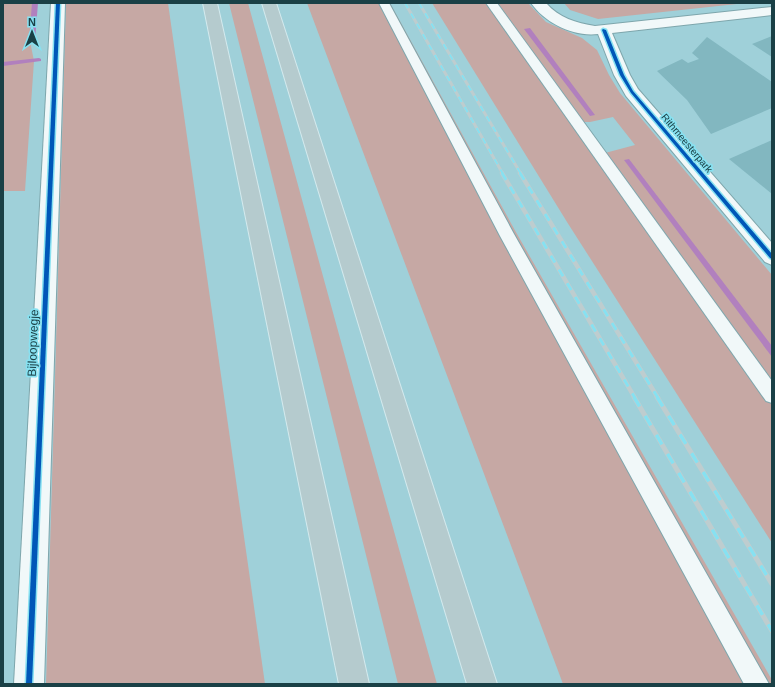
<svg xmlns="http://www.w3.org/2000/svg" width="775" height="687" viewBox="0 0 775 687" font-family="Arial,sans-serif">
	<rect width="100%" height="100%" fill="#9fd0d9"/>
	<g fill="#c6a8a4">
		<polygon points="3,3 35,3 31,46 34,61 25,191 3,191"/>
		<polygon points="66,3 168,3 265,684 46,684"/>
		<polygon points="229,3 248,3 357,400 437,684 398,684"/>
		<polygon points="307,3 379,3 749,684 563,684"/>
		<polygon points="388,3 390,3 517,234 772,680 772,684 767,684 513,235"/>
		<polygon points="432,3 486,3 772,404 772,543 567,222"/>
		<polygon points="495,3 528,3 546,22 582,38 597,50 609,75 620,93 772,275 772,386 605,153 635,145 613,117 590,122 582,122"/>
		<polygon points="564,3 746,3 598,19 570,10"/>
	</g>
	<g fill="#b180be">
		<polygon points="530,28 595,115 590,116 524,29"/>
		<polygon points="629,159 772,346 772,357 624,160"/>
	</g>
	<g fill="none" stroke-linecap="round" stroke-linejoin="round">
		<g fill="#b180be" fill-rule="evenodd">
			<polygon points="32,3 38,3 35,41 32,43 29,41"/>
			<polygon points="39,58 41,59 41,61 3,66 3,62"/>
		</g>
	</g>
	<g fill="#82b7c0">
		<polygon points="772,36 772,57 752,44"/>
		<polygon points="707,37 772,82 772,108 711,134 687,100 657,71 682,59 688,63 699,59 692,53"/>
		<polygon points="772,140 772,194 729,159"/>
	</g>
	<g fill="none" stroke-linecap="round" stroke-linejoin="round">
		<g stroke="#7ea6ac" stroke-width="2">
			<g id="lane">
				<polygon points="379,3 389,3 514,234 769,684 744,684 500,236"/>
				<polygon points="486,3 497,3 772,381 772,403 766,401"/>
			</g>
		</g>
		<g stroke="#7ea6ac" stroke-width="2">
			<g id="street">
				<polygon points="51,3 65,3 44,684 14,684"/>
				<path d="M531 3H546C559 18 576 23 595 26L772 7V15L612 33 630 75 638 89 772 243V265L765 262 626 96 614 75 598 34C573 37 545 23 531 3Z"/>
			</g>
		</g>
		<g stroke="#d4eaee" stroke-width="2">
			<g id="highway">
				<polygon points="203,3 217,3 369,684 339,684"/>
				<polygon points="262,3 276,3 497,684 467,684"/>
			</g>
		</g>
		<use href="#lane" fill="#f1f8f9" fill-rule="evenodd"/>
		<use href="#street" fill="#f1f8f9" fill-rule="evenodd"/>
		<use href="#highway" fill="#b5cbce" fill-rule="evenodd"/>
		<g stroke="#becdcf" stroke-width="3">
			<g id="rail-far2">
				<polyline points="405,3 503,174"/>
				<polyline points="419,3 521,174"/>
			</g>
		</g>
		<g stroke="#becdcf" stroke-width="4.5">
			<g id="rail-far1">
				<polyline points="502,173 635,398"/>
				<polyline points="520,173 658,398"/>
			</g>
		</g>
		<g stroke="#becdcf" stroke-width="5">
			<g id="rail">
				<polyline points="634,397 772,631"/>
				<polyline points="657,397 772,584"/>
			</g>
		</g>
		<use href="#rail-far2" stroke="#87e1f1" stroke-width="2" stroke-dasharray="6" stroke-linecap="butt"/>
		<use href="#rail-far1" stroke="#87e1f1" stroke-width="3" stroke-dasharray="8" stroke-linecap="butt"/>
		<use href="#rail" stroke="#87e1f1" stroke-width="3.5" stroke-dasharray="11" stroke-linecap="butt"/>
		<g stroke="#87e1f1" stroke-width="3">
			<g id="cycleway">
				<polygon points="56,3 60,3 32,684 26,684"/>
				<polygon points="603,29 606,30 624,75 633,91 772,254 772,259 770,258 631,93 620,75 602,30"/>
			</g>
		</g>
		<use href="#cycleway" fill="#0057b8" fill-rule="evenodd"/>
	</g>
	<g text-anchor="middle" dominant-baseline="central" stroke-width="3.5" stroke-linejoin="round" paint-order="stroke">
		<g font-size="10" fill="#1a4046" stroke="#87e1f1">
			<text transform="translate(687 143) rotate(50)">Rithmeesterpark</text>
		</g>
		<g font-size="12" fill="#1a4046" stroke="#87e1f1">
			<text transform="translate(33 343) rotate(-88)">Bijloopwegje</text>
		</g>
	</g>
	<rect width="775" height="687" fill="none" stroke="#1a4046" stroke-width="8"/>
	<g transform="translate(32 32)" stroke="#87e1f1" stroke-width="3" paint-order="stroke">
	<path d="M0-3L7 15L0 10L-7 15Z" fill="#1a4046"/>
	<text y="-6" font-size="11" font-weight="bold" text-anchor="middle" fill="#1a4046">N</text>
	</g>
</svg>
